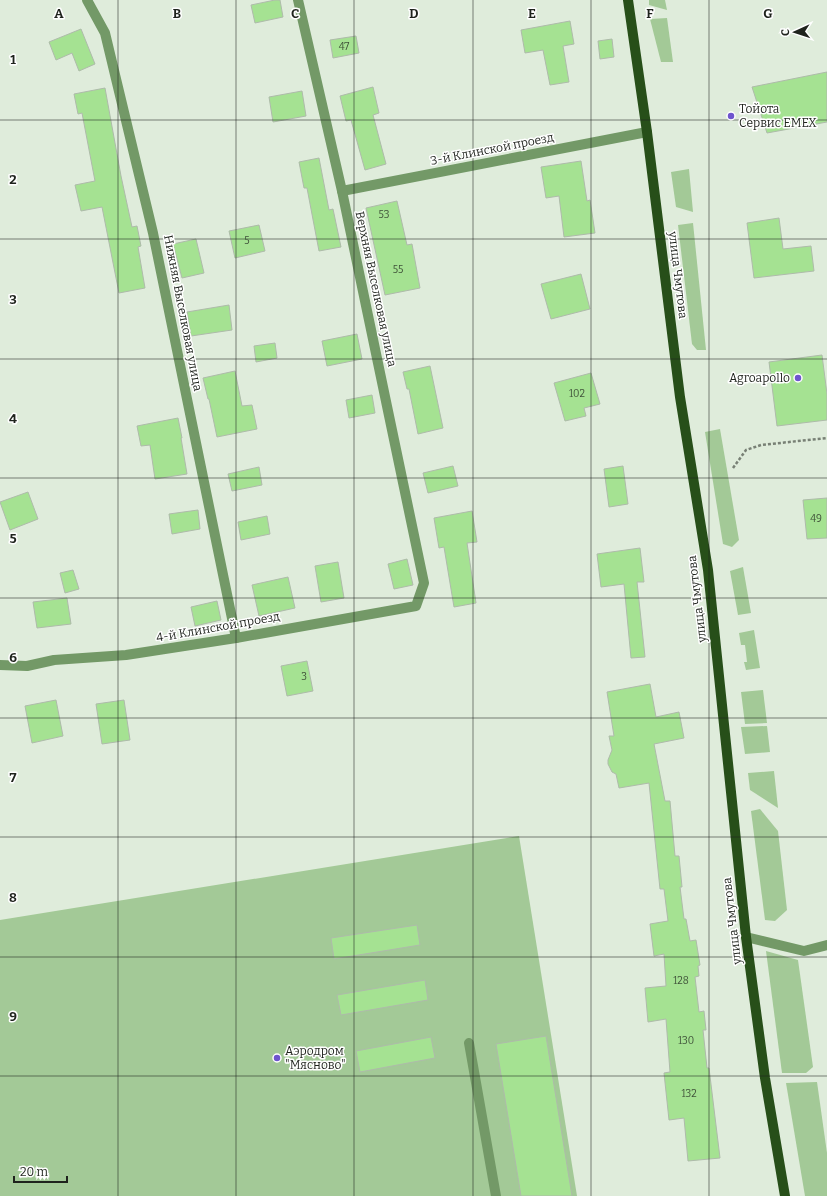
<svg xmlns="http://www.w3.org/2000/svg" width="827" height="1196" viewBox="0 0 827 1196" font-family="Bitter,serif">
	<rect width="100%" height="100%" fill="#dfecdb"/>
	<g fill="#a3c997">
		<polygon points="649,0 665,0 667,10 649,5"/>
		<polygon points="667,18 673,62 661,62 650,19"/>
		<polygon points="689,169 693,212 676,207 671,172"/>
		<polygon points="693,223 706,350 697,350 692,344 678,225"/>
		<polygon points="720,429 739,540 732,547 723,544 705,432"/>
		<polygon points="743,567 751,613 738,615 730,571"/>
		<polygon points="754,630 760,668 746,670 744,662 747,662 745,645 741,645 739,633"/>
		<polygon points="763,690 767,723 745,724 741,692"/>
		<polygon points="767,726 770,752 745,754 741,727"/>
		<polygon points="774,771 778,808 750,790 748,773"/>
		<polygon points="760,809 778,831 787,910 775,921 765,920 751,811"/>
		<polygon points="519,836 577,1196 0,1196 0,920"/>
		<polygon points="766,951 798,960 813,1067 806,1073 782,1073"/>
		<polygon points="817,1082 827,1153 827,1196 805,1196 786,1083"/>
	</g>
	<g fill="#a5e292" stroke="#aebbaa">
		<polygon points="275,0 280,0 283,17 255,23 251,5"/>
		<polygon points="570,21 574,44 563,46 569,82 550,85 543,50 525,53 521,30"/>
		<polygon points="81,29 95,64 79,71 72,53 56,60 49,42"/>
		<polygon points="356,36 359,53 333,58 330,40"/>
		<polygon points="612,39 614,57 600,59 598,41"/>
		<polygon points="827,72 827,122 767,133 752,87"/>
		<polygon points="373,87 379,113 373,115 386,164 365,170 351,120 346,121 340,96"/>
		<polygon points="105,88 121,176 132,227 137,226 141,246 138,247 145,288 119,293 102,207 81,211 75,185 95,181 82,113 78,114 74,94"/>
		<polygon points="302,91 306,116 273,122 269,97"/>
		<polygon points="319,158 329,210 333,209 341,247 319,251 307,188 304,188 299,162"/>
		<polygon points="581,161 587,201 590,200 595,233 564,237 559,196 546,198 541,167"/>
		<polygon points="397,201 407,245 412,244 420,288 385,295 366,208"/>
		<polygon points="779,218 783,249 811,246 814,271 754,278 747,223"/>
		<polygon points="259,225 265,251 235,258 229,231"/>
		<polygon points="196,239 204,273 182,278 173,244"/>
		<polygon points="581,274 590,309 551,319 541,284"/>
		<polygon points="229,305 232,330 191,336 187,312"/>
		<polygon points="357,334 362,359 327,366 322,341"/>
		<polygon points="275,343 277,358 256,362 254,346"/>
		<polygon points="822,355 827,394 827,420 777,426 769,362"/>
		<polygon points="430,366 443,428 418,434 409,389 407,389 403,372"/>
		<polygon points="235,371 242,406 252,405 257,429 217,437 209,399 208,399 203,378"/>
		<polygon points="591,373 600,404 584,408 586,416 565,421 554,383"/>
		<polygon points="372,395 375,413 349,418 346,400"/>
		<polygon points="178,418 182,438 181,438 187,474 155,479 150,445 141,446 137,426"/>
		<polygon points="453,466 458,486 428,493 423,473"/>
		<polygon points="623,466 628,504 609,507 604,469"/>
		<polygon points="259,467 262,485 232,491 228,474"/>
		<polygon points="28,492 38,519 10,530 0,502"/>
		<polygon points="827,498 827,538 807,539 803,500"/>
		<polygon points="198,510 200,529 172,534 169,514"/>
		<polygon points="472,511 477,542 467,543 476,603 454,607 444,547 439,548 434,518"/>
		<polygon points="267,516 270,534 241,540 238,522"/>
		<polygon points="640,548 644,582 637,582 645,657 631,658 624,584 601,587 597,554"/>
		<polygon points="407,559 413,585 394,589 388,564"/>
		<polygon points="338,562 344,598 321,602 315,566"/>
		<polygon points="73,570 79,589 65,593 60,573"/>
		<polygon points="288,577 295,608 259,616 252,585"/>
		<polygon points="67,598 71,624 37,628 33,602"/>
		<polygon points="217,601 221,620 195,626 191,607"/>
		<polygon points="307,661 313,691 287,696 281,666"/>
		<polygon points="650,684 656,717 679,712 684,738 654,744 665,801 670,801 675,856 679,856 682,887 680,887 684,919 686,919 690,941 696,940 700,965 698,966 699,976 695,977 699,1012 704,1011 706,1030 703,1030 707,1068 709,1068 720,1158 688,1161 684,1118 669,1120 664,1073 670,1072 666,1019 648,1022 645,988 666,986 664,954 654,956 650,924 668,921 664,889 660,889 649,783 619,788 616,774 612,772 608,764 608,760 612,750 609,736 614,736 607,692"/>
		<polygon points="56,700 63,736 32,743 25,706"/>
		<polygon points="124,700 130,740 102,744 96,704"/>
		<polygon points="417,925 420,945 334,959 331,938"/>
		<polygon points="425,980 428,1000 341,1015 337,995"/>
		<polygon points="546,1036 572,1196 521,1196 496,1044"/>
		<polygon points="431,1037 435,1058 360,1072 356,1051"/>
	</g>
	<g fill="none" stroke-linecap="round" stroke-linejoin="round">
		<polyline stroke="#788075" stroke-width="2.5" stroke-dasharray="3 2" stroke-linecap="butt" points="733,468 746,450 761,445 827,438"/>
		<g stroke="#739967" stroke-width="10">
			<polyline points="87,0 105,33 153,233 236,638"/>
			<polyline points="342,191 647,132"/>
			<polyline points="0,665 27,666 54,660 126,655 236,638 416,606 424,583 342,191 298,0"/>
			<polyline points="746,937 804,951 827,945"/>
			<polyline points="469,1043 496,1196"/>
		</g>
		<polyline stroke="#274f19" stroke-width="10" points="628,0 647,132 680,397 708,570 746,937 765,1078 785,1196"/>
	</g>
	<path fill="none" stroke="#1f231d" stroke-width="1" stroke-opacity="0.55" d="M118 0V1196M236 0V1196M354 0V1196M473 0V1196M591 0V1196M709 0V1196M0 120H827M0 239H827M0 359H827M0 478H827M0 598H827M0 718H827M0 837H827M0 957H827M0 1076H827"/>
	<g fill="#6e55ce" stroke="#fff" stroke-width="1.5">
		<circle cx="731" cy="116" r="4"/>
		<circle cx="798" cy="378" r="4"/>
		<circle cx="277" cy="1058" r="4"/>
	</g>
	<g text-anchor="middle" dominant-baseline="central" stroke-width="3" stroke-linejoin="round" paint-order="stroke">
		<g font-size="10" fill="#40533a">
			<text x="344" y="47">47</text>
			<text x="384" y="215">53</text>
			<text x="247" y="241">5</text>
			<text x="398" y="270">55</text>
			<text x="577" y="394">102</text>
			<text x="816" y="519">49</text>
			<text x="304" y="677">3</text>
			<text x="681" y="981">128</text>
			<text x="686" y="1041">130</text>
			<text x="689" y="1094">132</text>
		</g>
		<g font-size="12" fill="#1f231d" stroke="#fff" text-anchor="start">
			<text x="739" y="109">Тойота<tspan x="739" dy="14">Сервис EMEX</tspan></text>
			<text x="790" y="378" text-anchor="end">Agroapollo</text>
			<text x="285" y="1051">Аэродром<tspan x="285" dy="14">"Мясново"</tspan></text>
		</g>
		<g font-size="12" fill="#1f231d" stroke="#fff">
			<text transform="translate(492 149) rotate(-11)">3-й Клинской проезд</text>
			<text transform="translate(678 275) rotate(83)">улица Чмутова</text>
			<text transform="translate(376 289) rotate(78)">Верхняя Выселковая улица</text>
			<text transform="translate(183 313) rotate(79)">Нижняя Выселковая улица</text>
			<text transform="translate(697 599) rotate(-97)">улица Чмутова</text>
			<text transform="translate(218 627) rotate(-10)">4-й Клинской проезд</text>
			<text transform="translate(732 921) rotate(-97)">улица Чмутова</text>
		</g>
	</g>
	<g font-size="13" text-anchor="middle" font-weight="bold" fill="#1f231d" stroke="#fff" stroke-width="3" stroke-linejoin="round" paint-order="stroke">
		<text x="59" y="18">A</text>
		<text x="177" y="18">B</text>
		<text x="295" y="18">C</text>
		<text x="414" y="18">D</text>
		<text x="532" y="18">E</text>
		<text x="650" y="18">F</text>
		<text x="768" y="18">G</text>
		<text x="13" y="64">1</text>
		<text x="13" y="184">2</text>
		<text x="13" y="304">3</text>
		<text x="13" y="423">4</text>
		<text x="13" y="543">5</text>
		<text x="13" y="662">6</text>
		<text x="13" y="782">7</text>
		<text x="13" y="902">8</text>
		<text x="13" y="1021">9</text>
	</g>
	<g transform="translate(795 32) rotate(267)" stroke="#ffffff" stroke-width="3" paint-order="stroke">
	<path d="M0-3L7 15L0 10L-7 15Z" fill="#1f231d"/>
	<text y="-6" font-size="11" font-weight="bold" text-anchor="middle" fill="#1f231d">С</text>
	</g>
	<path d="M14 1176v6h53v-6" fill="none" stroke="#1f231d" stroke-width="2"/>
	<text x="20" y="1176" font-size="12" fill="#1f231d" stroke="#ffffff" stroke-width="3" paint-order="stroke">20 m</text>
</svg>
